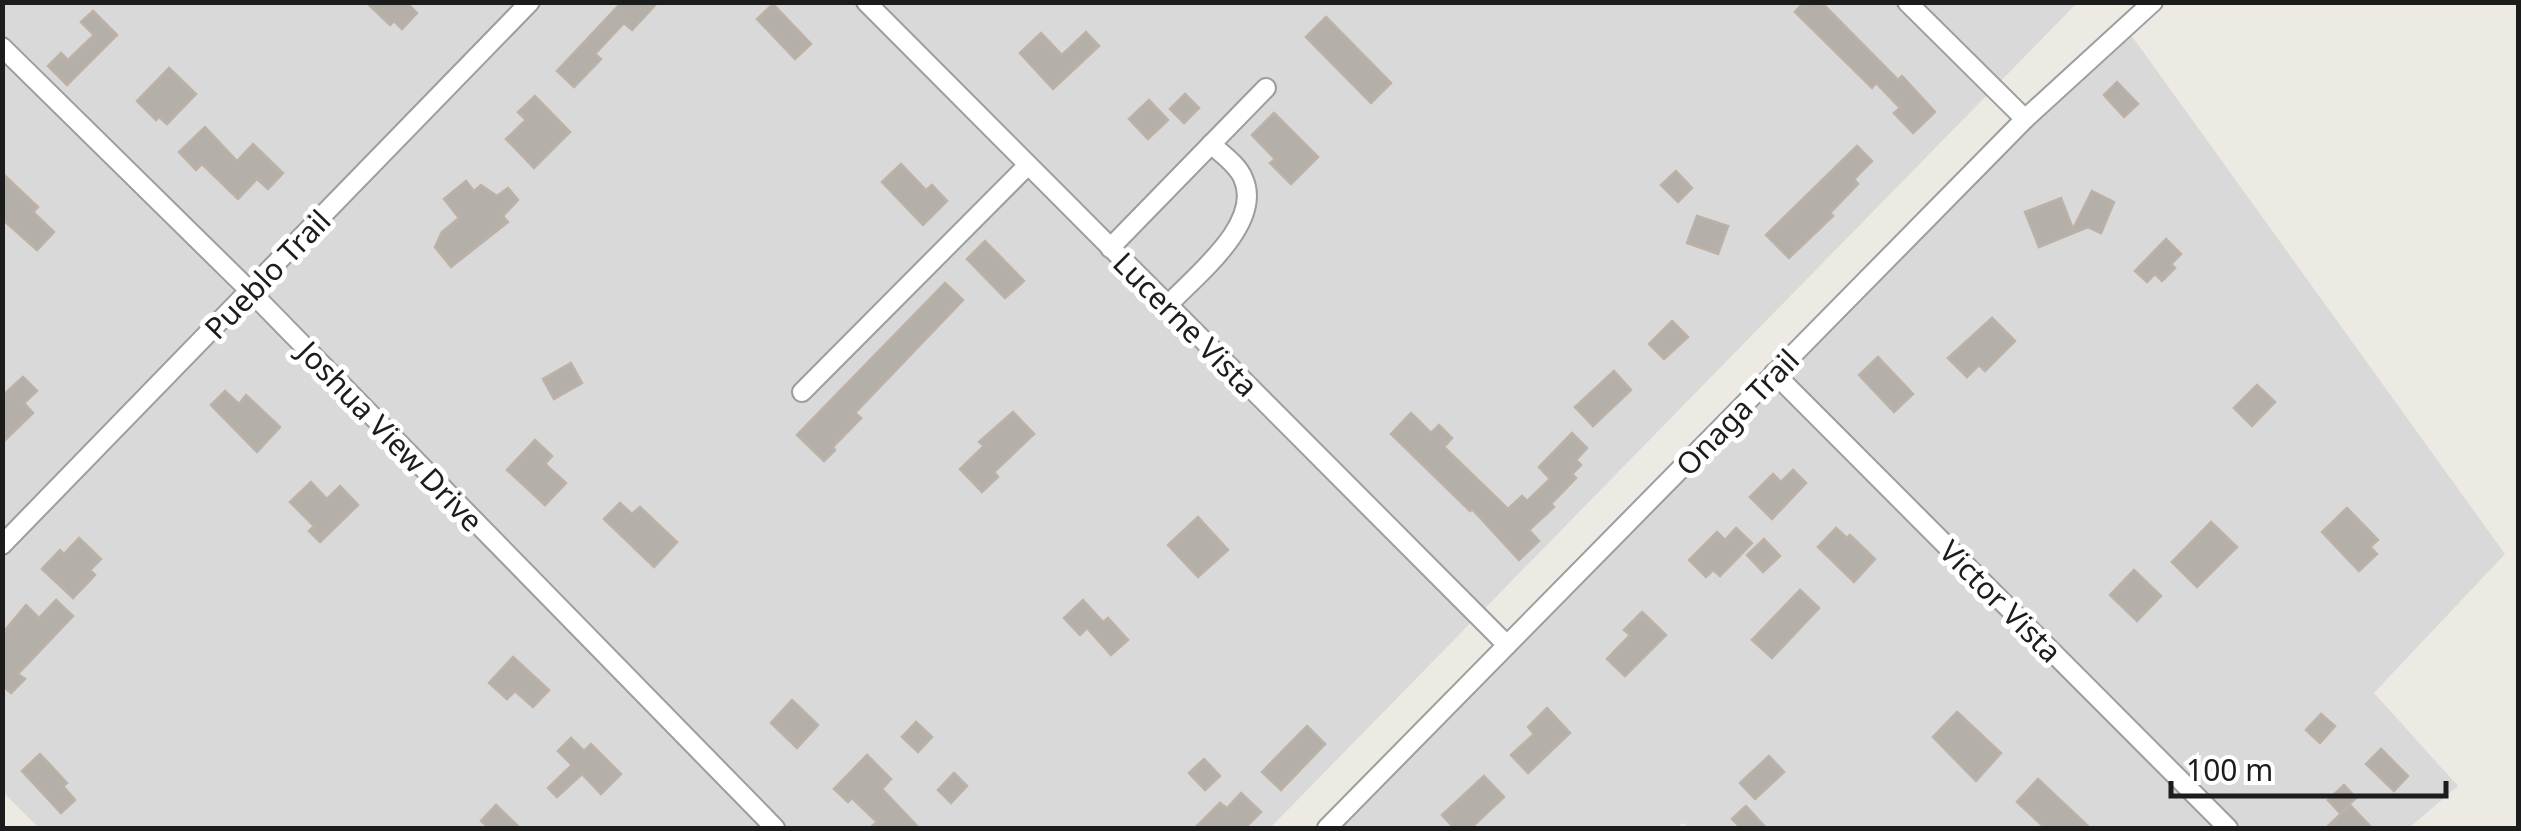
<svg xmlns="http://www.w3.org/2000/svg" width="2521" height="831" viewBox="0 0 2521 831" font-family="'Noto Sans',sans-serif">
	<rect width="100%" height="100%" fill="#eceae3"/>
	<g fill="#dad9d9">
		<polygon points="2,3 2077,3 1270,828 39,828 2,791"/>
		<polygon points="2126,28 2505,554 2374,693 2458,786 2409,828 1690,828 1683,823 1676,828 1337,828"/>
	</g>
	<g fill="#b5afa9" stroke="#bcb1a7" stroke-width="2.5">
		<polygon points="366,2 406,2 417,13 402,29 394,21 390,25"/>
		<polygon points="622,2 658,2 632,30 624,23 595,54 601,59 574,87 557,71"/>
		<polygon points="1804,2 1821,2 1898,80 1902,76 1935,112 1913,133 1894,113 1900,108 1876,83 1872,88 1795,12"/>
		<polygon points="773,4 811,44 795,59 757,19"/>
		<polygon points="93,11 117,35 67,85 48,66 61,53 68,60 94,35 81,22"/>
		<polygon points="1326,17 1391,83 1371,103 1306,37"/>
		<polygon points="1086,32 1099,46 1053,89 1020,53 1041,33 1062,55"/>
		<polygon points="169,68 196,94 167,124 159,117 156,120 137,101"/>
		<polygon points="2117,82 2138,104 2124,117 2104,95"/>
		<polygon points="1185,94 1199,108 1184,123 1170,109"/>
		<polygon points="535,96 570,132 534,168 506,139 526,120 518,112"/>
		<polygon points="1149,100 1168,120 1148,139 1129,119"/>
		<polygon points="1274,113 1318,157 1291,184 1270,163 1275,159 1252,135"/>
		<polygon points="205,127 237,161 253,144 283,173 268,189 257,179 238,199 202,164 196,170 179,152"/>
		<polygon points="1857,146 1872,161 1854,179 1858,184 1830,213 1833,216 1789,258 1766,235"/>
		<polygon points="901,164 926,190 932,185 947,201 923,225 882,182"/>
		<polygon points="1676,171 1692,188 1678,202 1661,185"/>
		<polygon points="2,173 38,207 33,212 54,232 37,250 2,219"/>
		<polygon points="466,181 474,191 481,185 497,196 508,188 518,200 503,216 508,222 451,267 435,247 442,232 459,218 444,199"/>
		<polygon points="2092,191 2114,202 2101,233 2088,227 2039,247 2025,212 2061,198 2073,229"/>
		<polygon points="1697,216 1728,226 1718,254 1687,243"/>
		<polygon points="2166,239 2181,254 2171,264 2175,268 2162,281 2155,274 2147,282 2135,271"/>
		<polygon points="985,241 1024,281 1005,298 967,259"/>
		<polygon points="945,283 963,300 855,413 861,418 833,447 835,450 824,461 797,435"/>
		<polygon points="1992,318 2015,341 1985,371 1979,365 1967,377 1948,358"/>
		<polygon points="1672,321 1688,337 1664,359 1649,344"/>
		<polygon points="1878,357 1913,394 1894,412 1859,375"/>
		<polygon points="571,363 582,383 554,399 543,379"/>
		<polygon points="1614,371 1631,390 1593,426 1575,407"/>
		<polygon points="23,377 37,391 24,403 33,413 2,443 2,396"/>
		<polygon points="2257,385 2275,402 2252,426 2234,408"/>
		<polygon points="225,391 239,404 246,395 280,427 257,452 211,405"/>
		<polygon points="1013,412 1034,434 994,472 998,477 982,492 960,469 984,446 979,442"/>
		<polygon points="1411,413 1431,433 1439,425 1452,438 1444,447 1508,509 1522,496 1527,501 1550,479 1539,467 1572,433 1587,448 1576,460 1581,465 1572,474 1576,478 1551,504 1554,507 1529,530 1539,541 1519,560 1472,509 1470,511 1391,434"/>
		<polygon points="535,440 552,456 545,464 566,483 545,505 507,470"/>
		<polygon points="1793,470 1806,483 1772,519 1750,497 1773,474 1781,482"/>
		<polygon points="311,482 327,499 340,486 358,505 320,542 309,531 314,526 290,502"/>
		<polygon points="620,503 632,514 640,507 677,542 654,567 604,519"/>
		<polygon points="2347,508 2378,540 2370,547 2377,554 2359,571 2322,532"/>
		<polygon points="1198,517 1228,550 1198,577 1168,545"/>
		<polygon points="2211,522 2237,547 2197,587 2172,562"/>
		<polygon points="1736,528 1752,543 1720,576 1713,570 1706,577 1689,560 1717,532 1725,540"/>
		<polygon points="1836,528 1847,538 1850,535 1875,559 1854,582 1818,547"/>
		<polygon points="79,538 101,559 90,570 95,575 73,598 42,569 60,550 64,554"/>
		<polygon points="1764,539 1780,556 1763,572 1747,555"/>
		<polygon points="2134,570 2161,596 2137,621 2110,595"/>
		<polygon points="1800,590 1819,608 1772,658 1752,640"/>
		<polygon points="56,600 73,616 18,674 25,679 11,693 5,688 2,690 2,634 26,605 39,618"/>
		<polygon points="1083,600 1103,622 1108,618 1128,640 1111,655 1087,628 1080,635 1064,618"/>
		<polygon points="1642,612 1666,635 1625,676 1607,659 1630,635 1624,630"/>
		<polygon points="513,657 549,690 533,707 515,691 507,699 489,683"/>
		<polygon points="792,700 818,725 797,748 771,723"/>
		<polygon points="1547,708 1570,733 1528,773 1511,755 1534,734 1528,727"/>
		<polygon points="1957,712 2001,753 1976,781 1933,737"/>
		<polygon points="2321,714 2335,726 2320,743 2306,730"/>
		<polygon points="916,722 932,737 918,752 902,737"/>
		<polygon points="1307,726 1325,744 1281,790 1262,772"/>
		<polygon points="571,738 584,751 591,744 621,774 601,794 582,774 557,797 548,788 572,765 558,751"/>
		<polygon points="2381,749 2408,776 2394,791 2366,764"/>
		<polygon points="40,754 67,783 63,786 75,800 61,813 22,771"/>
		<polygon points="867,755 891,779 882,789 919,828 870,828 877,822 852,798 848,802 834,789"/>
		<polygon points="1769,756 1784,772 1755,799 1740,783"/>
		<polygon points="1204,759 1220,776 1205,790 1189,773"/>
		<polygon points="954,773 967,786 951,803 938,790"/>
		<polygon points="1484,776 1504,797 1471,828 1454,828 1442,815"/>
		<polygon points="2038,779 2090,828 2045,828 2017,802"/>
		<polygon points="2344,785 2356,798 2340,813 2328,800"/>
		<polygon points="1241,793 1261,812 1245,828 1195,828 1220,803 1227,808"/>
		<polygon points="496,805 520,828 489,828 481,821"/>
		<polygon points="2350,805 2372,828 2326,828"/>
		<polygon points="1746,806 1766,828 1741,828 1732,819"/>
	</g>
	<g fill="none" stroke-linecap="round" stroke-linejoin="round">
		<g stroke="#9d9d9d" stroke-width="22">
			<g id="minor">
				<polyline points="866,2 1507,645"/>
				<polyline points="1907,2 2025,119"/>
				<polyline points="2,47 250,291 775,828"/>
				<polyline points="1110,248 1266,88"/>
				<path d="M1168 305C1196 275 1264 223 1243 178 1238 165 1222 154 1211 144"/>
				<polyline points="1774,373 2228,828"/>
				<polyline points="802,392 1028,165"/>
				<polyline points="2,545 530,2"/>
				<polyline points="1327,828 2025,119 2153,2"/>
			</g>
		</g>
		<use href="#minor" stroke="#fff" stroke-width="18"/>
	</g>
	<g text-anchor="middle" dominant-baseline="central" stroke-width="10" stroke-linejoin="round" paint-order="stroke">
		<g font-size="30" fill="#1c1c1c" stroke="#fff">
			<text transform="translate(267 274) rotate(-46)">Pueblo Trail</text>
			<text transform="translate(1186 324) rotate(45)">Lucerne Vista</text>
			<text transform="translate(1737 412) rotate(-46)">Onaga Trail</text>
			<text transform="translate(391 436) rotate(46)">Joshua View Drive</text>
			<text transform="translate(2001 601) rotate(45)">Victor Vista</text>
		</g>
	</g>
	<rect width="2521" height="831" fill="none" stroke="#1c1c1c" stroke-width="10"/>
	<path d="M2171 781v15h275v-15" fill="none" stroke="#1c1c1c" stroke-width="5"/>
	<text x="2186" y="781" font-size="30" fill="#1c1c1c" stroke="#ffffff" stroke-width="8" paint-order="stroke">100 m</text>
</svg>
